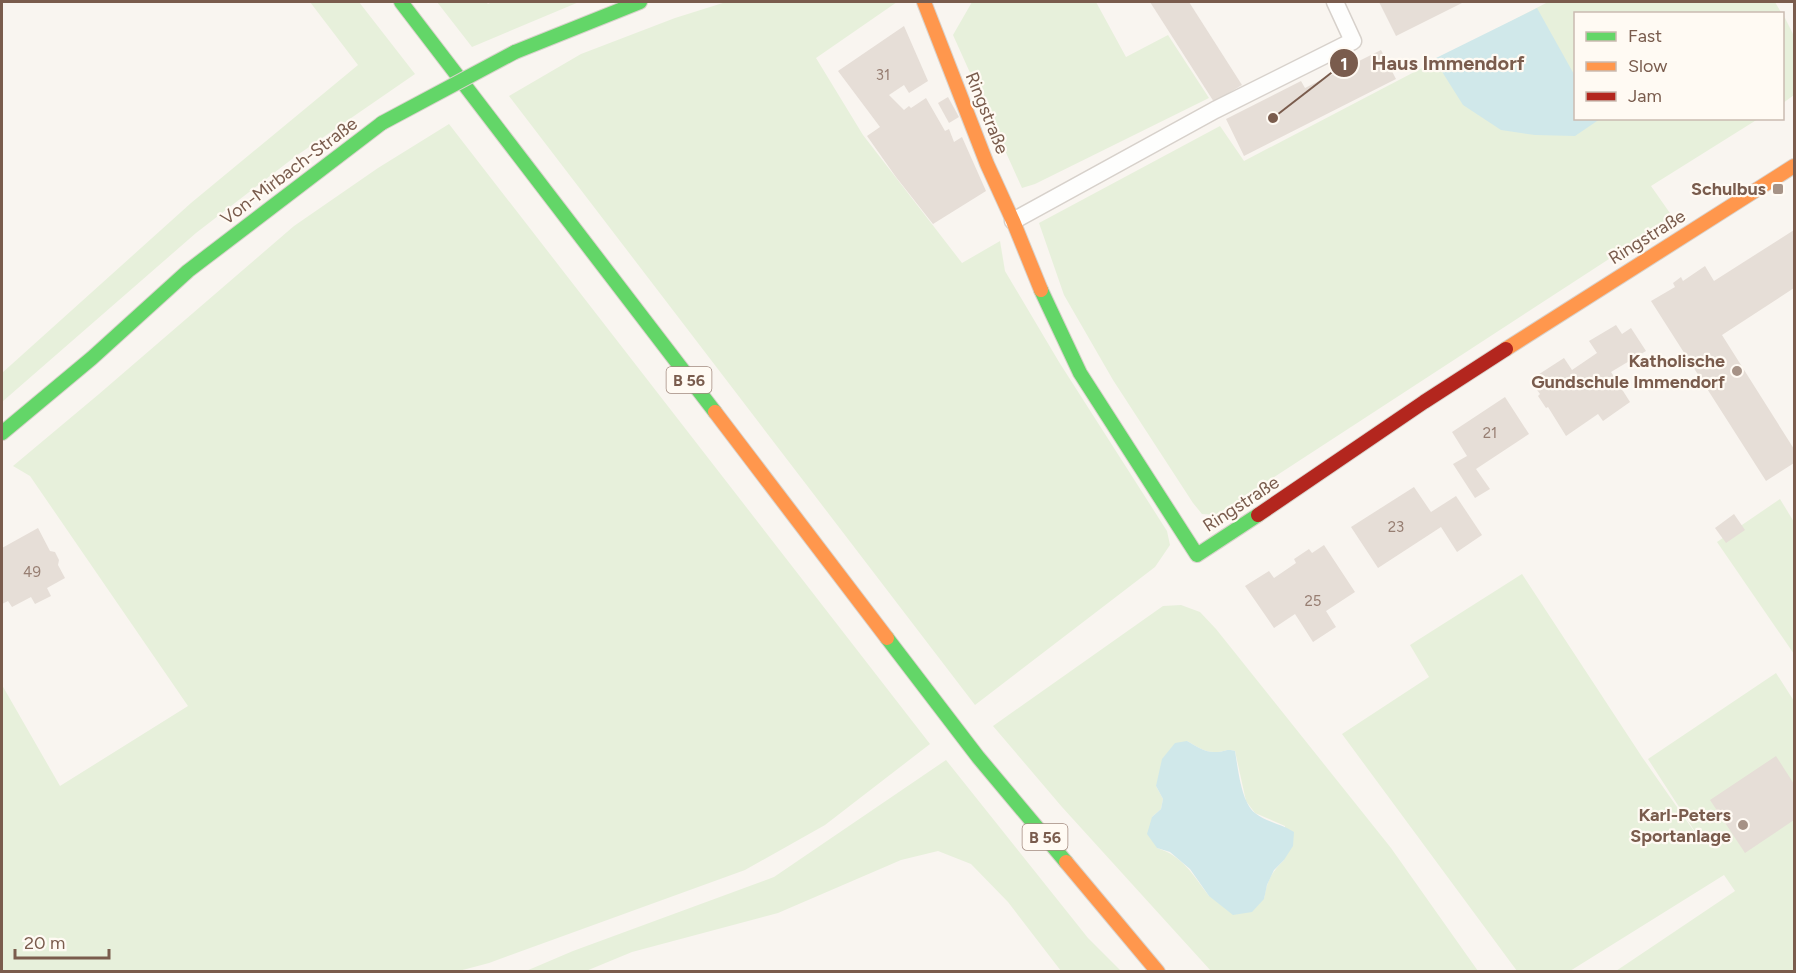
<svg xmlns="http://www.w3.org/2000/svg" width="1796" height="973" viewBox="0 0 1796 973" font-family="Figtree,sans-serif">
	<rect width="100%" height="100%" fill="#f9f5f0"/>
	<g fill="#e7f0db" fill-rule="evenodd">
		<polygon points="310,2 359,2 415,74 296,156 196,233 2,402 2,373 191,203 358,65"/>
		<polygon points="437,2 486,2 488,4 492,2 579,2 472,47"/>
		<polygon points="726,2 897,2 816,58 863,135 962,263 1000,241 1005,271 1059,362 1167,531 1170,545 1155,567 975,705 509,96 581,54 675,18"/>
		<polygon points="972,2 1096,2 1126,57 1168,35 1209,98 1035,184 1022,188 953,35"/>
		<polygon points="1548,2 1775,2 1782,14 1576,14 1576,118 1758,119 1651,186 1672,216 1609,259 1216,515 1202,514 1193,503 1113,380 1064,295 1039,223 1220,126 1244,161"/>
		<polygon points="1783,14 1794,36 1794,95 1783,103"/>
		<polygon points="449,124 930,744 825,825 745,870 489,963 455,972 2,971 2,685 60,786 188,706 30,476 13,466 99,394 294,226 378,168"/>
		<polygon points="1780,499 1794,522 1794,654 1717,542"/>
		<polygon points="1522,574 1642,757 1703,844 1648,759 1776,673 1794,701 1794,971 1616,971 1735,891 1724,875 1570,971 1517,971 1342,734 1429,677 1410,645"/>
		<path d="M1181 605 1200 612 1216 629 1391 848 1478 971H1211L1062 807 993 726 1163 606ZM1187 741C1196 746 1205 753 1216 752 1224 752 1227 748 1235 751L1246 801 1255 813 1285 826 1284 860C1271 873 1267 881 1264 899L1209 896C1193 875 1183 856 1157 848L1152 817 1161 809 1163 799 1156 786Z"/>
		<polygon points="946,760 1088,938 1121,971 1061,971 1008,902 971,864 938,851 901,860 778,913 632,952 586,971 526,971 573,951 774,877"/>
	</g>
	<g fill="#d0e8ea">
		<polygon points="1537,8 1575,76 1576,118 1600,119 1575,136 1535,135 1501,130 1463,105 1434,59"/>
		<path d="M1187 741C1196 746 1205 753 1216 752 1224 752 1227 748 1235 751 1238 768 1241 802 1255 813 1266 822 1282 824 1294 832L1293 846 1284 860 1274 870 1267 885 1264 899 1252 912 1233 915 1209 896 1190 869 1170 852 1157 848 1147 834 1152 817 1161 809 1163 799 1156 786 1162 759 1175 743Z"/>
	</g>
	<g fill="#e6ded7">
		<polygon points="1150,2 1189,2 1242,85 1214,102"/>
		<polygon points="1379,2 1464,2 1396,36"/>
		<polygon points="904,26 928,81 909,93 904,85 889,95 904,110 909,106 911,108 926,98 945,131 949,129 954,142 962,137 986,191 933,224 896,177 867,136 880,127 838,71"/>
		<polygon points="1381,50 1396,79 1244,156 1226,119 1301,81 1305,88"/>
		<polygon points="948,97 959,117 949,123 938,103"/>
		<polygon points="1794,230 1794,288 1722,335 1794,449 1794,463 1766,481 1651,301 1675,287 1673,283 1681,277 1683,281 1705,266 1714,281"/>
		<polygon points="1616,325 1622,334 1631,328 1646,351 1611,372 1630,402 1603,421 1598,414 1566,436 1548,407 1546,408 1538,396 1540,394 1530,380 1564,358 1572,370 1597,353 1589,341"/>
		<polygon points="1505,397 1529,434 1476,469 1490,489 1475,498 1453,464 1467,456 1452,432"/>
		<polygon points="1414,487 1431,512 1456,496 1482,535 1457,552 1441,527 1378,568 1351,527"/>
		<polygon points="1734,514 1745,530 1726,543 1715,528"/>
		<polygon points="38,528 50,551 55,552 59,560 58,565 65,578 47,588 51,596 35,604 31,597 12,607 8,601 2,604 2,548"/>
		<polygon points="1324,545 1355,592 1326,611 1336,627 1313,642 1295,614 1274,628 1245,586 1269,571 1274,578 1296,563 1294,559 1309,549 1312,553"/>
		<polygon points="1776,756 1794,784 1794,820 1745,853 1710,800"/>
	</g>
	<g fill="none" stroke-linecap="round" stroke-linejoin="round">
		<g stroke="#d7d1cb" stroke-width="19">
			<polyline id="lane" points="1013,221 1215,110 1353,41 1335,2"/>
		</g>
		<g stroke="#d9d2cb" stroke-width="16">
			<g id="fast">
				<polyline points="401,2 715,412"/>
				<polyline points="515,52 640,2"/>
				<polyline points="1041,290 1080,373 1197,555 1258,515"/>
				<polyline points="2,433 92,358 188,271 382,123"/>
				<polyline points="887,638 978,757 1066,862"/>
			</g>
		</g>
		<g stroke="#d9d2cb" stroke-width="16">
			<g id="slow">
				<polyline points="924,2 987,164 1013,221 1041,290"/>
				<polyline points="1506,349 1794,166"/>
				<polyline points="715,412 887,638"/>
				<polyline points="1066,862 1158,972"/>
			</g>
		</g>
		<g stroke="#d9d2cb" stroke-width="16">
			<polyline id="jam" points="1258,515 1424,402 1506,349"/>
		</g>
		<use href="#lane" stroke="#fefefd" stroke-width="16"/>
		<use href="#fast" stroke="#63d668" stroke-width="14"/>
		<use href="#slow" stroke="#ff974d" stroke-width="14"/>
		<use href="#jam" stroke="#b3261e" stroke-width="14"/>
		<g stroke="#d9d2cb" stroke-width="16" stroke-linecap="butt">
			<polyline id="fast-bridge" points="382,123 515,52"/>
		</g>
		<use href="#fast-bridge" stroke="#63d668" stroke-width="14"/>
	</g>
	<g fill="#a69286" stroke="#fffaf3" stroke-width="2">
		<rect x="1772" y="183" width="12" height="12" rx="3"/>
		<circle cx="1737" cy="371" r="6"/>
		<circle cx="1743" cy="825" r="6"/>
	</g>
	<g text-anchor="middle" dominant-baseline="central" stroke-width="4.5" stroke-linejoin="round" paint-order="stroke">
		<g font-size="15" fill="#977e72">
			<text x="883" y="75">31</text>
			<text x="1490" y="433">21</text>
			<text x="1396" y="527">23</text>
			<text x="32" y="572">49</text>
			<text x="1313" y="601">25</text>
		</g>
		<g fill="#fffaf3" stroke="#a28b7f" stroke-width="1.5">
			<rect x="666.5" y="367" width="45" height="26" rx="4.5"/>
			<rect x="1022.5" y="824" width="45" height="26" rx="4.5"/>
		</g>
		<g font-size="16" font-weight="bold" fill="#7a5c4d">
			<text x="689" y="380">B 56</text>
			<text x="1045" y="837">B 56</text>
		</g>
		<g font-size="18" fill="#7a5c4d" stroke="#fffaf3">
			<text transform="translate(987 113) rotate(68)">Ringstraße</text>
			<text transform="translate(289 171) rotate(-37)">Von-Mirbach-Straße</text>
			<text transform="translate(1647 237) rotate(-32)">Ringstraße</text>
			<text transform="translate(1241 504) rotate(-33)">Ringstraße</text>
		</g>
		<g font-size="18" font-weight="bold" fill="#7a5c4d" stroke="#fffaf3" text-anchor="end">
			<text x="1766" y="189">Schulbus</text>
			<text x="1725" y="361">Katholische<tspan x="1725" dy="21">Gundschule Immendorf</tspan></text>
			<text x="1731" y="815">Karl-Peters<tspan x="1731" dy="21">Sportanlage</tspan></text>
		</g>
	</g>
	<path fill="none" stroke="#7a5c4d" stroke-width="2" d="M1273 118L1344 63"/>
	<g fill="#7a5c4d" stroke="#fffaf3" stroke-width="2">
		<circle cx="1273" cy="118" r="6"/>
		<circle cx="1344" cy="63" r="15"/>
	</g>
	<g font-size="18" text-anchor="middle" font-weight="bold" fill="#fff">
		<text x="1344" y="70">1</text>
	</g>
	<g font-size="20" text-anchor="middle" font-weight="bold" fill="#7a5c4d" stroke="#fffaf3" stroke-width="4.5" stroke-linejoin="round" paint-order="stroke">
		<text x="1448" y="70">Haus Immendorf</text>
	</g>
	<rect width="1796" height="973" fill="none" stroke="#7a5c4d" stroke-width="6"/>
	<rect x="1574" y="12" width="210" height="108" fill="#fffaf3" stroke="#cabbb1" stroke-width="1.5"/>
	<rect x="1586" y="32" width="30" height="9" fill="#63d668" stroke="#cabbb1" stroke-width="1.5"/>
	<text x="1628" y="42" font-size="18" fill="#7a5c4d">Fast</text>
	<rect x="1586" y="62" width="30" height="9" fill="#ff974d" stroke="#cabbb1" stroke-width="1.5"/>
	<text x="1628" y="72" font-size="18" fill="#7a5c4d">Slow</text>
	<rect x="1586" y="92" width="30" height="9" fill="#b3261e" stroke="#cabbb1" stroke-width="1.5"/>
	<text x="1628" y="102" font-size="18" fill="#7a5c4d">Jam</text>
	<path d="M15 949v9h94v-9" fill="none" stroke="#7a5c4d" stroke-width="3"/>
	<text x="24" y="949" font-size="18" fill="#7a5c4d" stroke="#fffaf3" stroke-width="4.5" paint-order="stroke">20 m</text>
</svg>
